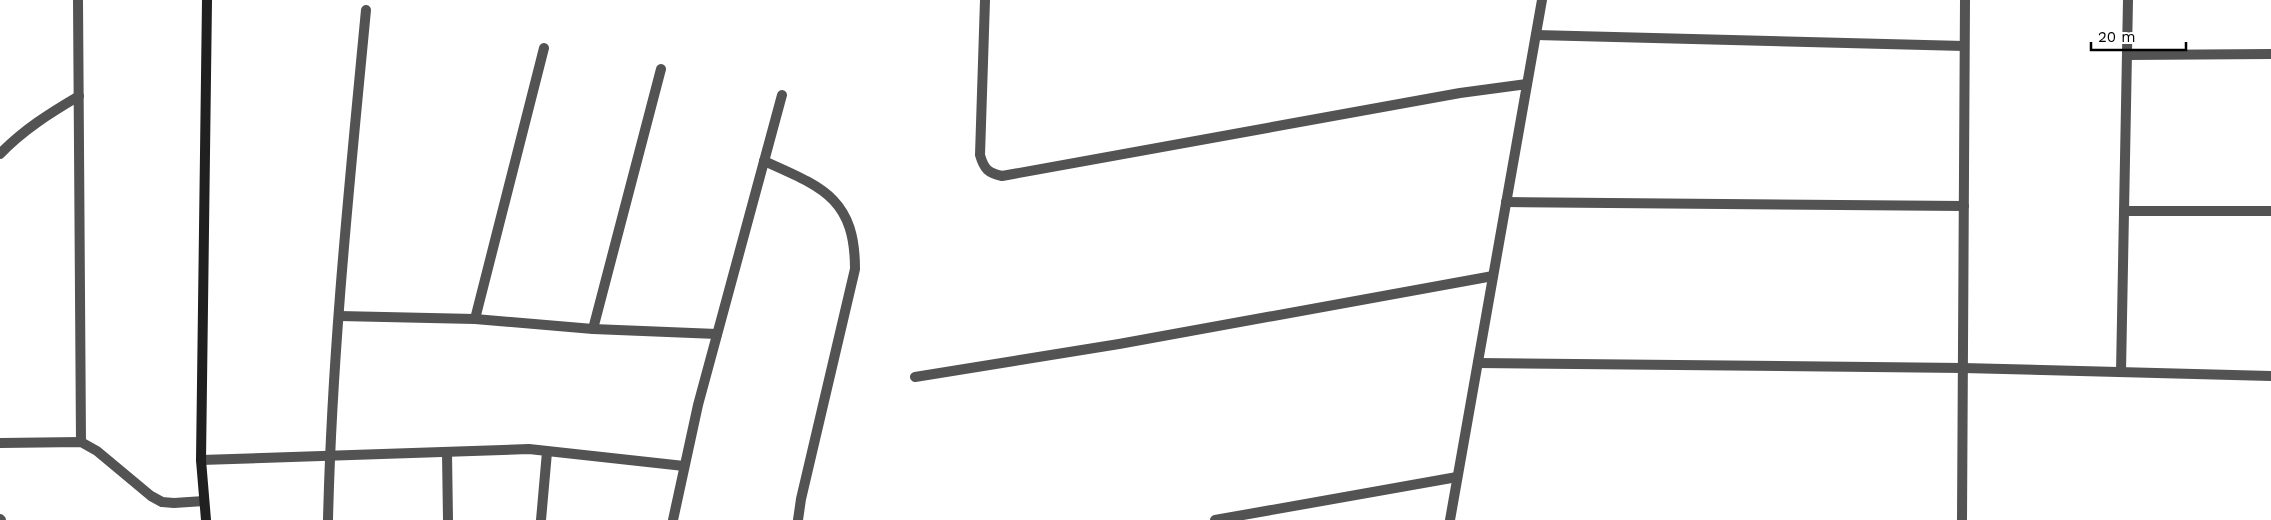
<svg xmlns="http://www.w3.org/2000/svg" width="2271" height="520" viewBox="0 0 2271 520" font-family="'Work Sans',sans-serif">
	<rect width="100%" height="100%" fill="#fff"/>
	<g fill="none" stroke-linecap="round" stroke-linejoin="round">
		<g stroke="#535353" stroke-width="10">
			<polyline points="78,0 81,442"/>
			<path d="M985 0 980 155C984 169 988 173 1002 176L1460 93 1527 84"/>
			<polyline points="1536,35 1964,46"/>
			<polyline points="2127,55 2271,54"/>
			<path d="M0 154C23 130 50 113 79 96"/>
			<path d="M764 161C822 187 855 198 855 269L801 499 798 520"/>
			<polyline points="1506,202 1964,206"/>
			<polyline points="2124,211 2271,211"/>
			<polyline points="339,316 475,319 593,329 717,334"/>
			<polyline points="475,319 544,48"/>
			<polyline points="593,329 661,69"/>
			<polyline points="1478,363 1963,368 2271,376"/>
			<polyline points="2121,372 2128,0"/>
			<polyline points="915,377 1119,344 1493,276"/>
			<polyline points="0,443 81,442 97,451 151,496 162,502 174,503 204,501"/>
			<polyline points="447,453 448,520"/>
			<polyline points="201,460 529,449 684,466"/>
			<polyline points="0,519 1,520"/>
			<path d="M328 520C332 349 350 179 366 10"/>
			<polyline points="541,520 547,452"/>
			<polyline points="673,520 698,405 782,95"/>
			<polyline points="1215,520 1457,477"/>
			<polyline points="1450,520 1542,0"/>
			<polyline points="1962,520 1965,0"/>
		</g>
		<polyline stroke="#202020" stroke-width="10" points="206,520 201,460 207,0"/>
	</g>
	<path d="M2091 42v8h95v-8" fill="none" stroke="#000000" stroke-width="2.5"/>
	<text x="2098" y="42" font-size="15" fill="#000000" stroke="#ffffff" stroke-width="4" paint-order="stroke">20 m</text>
</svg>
